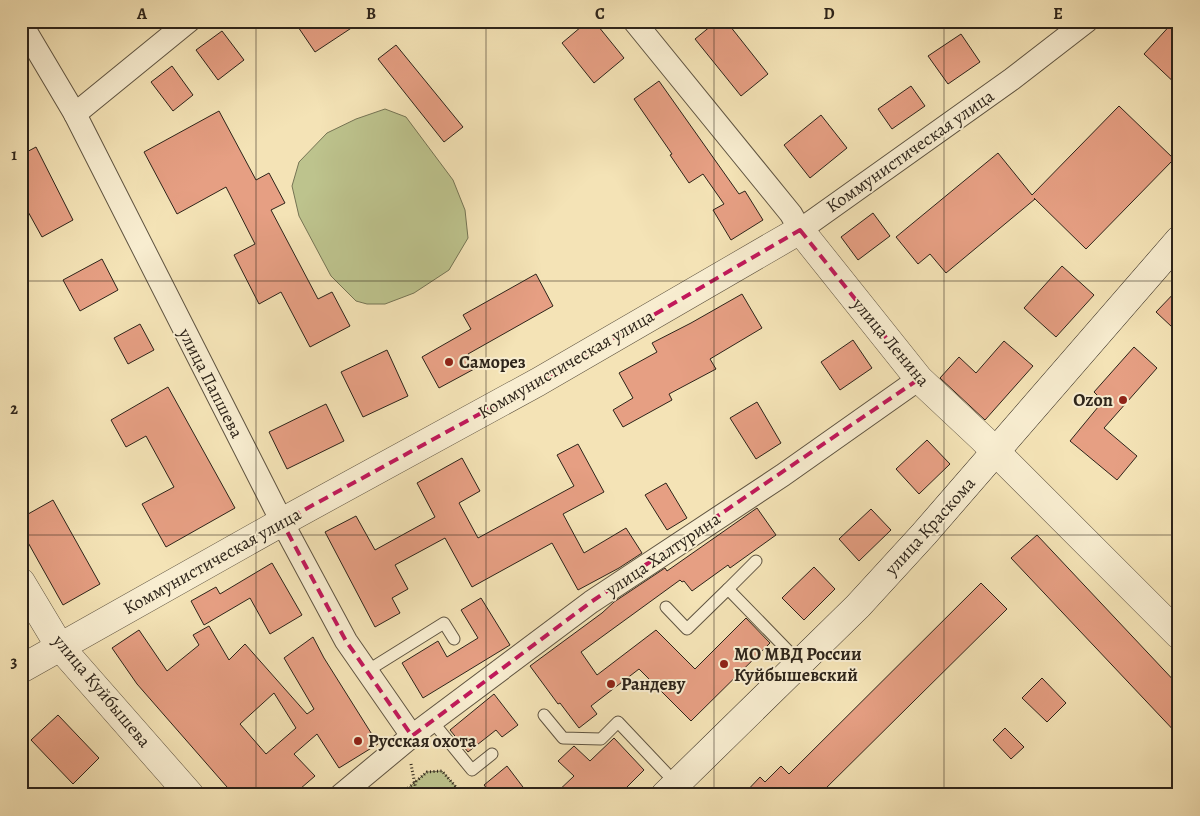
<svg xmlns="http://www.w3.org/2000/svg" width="1200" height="816" viewBox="0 0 1200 816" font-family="Alegreya,serif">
	<rect width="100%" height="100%" fill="#f4e3b6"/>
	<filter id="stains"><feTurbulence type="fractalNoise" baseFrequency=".004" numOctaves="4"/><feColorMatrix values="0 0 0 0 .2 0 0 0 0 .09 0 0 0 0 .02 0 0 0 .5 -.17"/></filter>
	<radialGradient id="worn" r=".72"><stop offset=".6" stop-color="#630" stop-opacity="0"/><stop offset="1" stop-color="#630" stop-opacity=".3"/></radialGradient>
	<g fill="#bdc38d" stroke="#757454">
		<polygon points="385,109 406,117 453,180 465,210 468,238 449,270 414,293 385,304 367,304 356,301 331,276 299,216 292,186 299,162 327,133 356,119"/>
		<polygon points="442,771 463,795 400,795 427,772"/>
	</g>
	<g fill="#e69f83" stroke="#2d241a" fill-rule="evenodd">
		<polygon points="294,21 362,21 315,52"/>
		<polygon points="588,21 594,21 624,58 594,83 562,43"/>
		<polygon points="717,21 726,21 768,74 741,96 695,39"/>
		<polygon points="1174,21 1179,21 1179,87 1144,54"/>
		<polygon points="222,31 244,60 218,80 196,50"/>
		<polygon points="961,34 980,62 948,84 928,56"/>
		<polygon points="396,45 463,127 444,142 378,59"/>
		<polygon points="172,66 193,95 173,111 151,82"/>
		<polygon points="659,81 739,194 745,191 763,220 731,240 713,210 724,204 703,174 689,183 670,155 672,154 634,99"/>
		<polygon points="911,86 925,106 892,129 878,109"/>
		<polygon points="1119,106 1174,159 1086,249 1034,198 1035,199 946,273 930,254 918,264 896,237 998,153 1032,195"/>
		<polygon points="219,111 256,180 269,173 285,203 271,210 318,299 332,292 350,326 310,347 281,292 259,304 234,255 255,244 226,187 177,214 144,152"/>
		<polygon points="821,115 847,148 810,178 784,145"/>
		<polygon points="36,147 73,220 42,237 21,199 21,155"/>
		<polygon points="873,213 890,236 858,260 841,237"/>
		<polygon points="102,259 118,290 80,311 63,280"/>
		<polygon points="1062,266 1094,295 1056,337 1024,308"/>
		<polygon points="536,274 553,306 468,354 476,368 439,388 422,357 471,329 463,315"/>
		<polygon points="1179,288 1179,319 1172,327 1156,312"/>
		<polygon points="742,294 762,328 710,359 716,369 669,394 672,400 623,427 613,410 633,398 619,373 657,352 652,343 691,323"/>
		<polygon points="140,324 154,350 128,364 114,338"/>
		<polygon points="853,340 872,368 840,390 821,362"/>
		<polygon points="1004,341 1033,366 985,420 940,378 959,357 976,373"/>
		<polygon points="1134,347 1157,368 1104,428 1137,456 1117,480 1070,441 1103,401 1094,392"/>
		<polygon points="387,350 408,396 363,417 341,372"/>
		<polygon points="168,387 235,508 166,547 142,504 174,487 146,436 126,447 111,420"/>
		<polygon points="757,402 781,443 756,459 730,418"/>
		<polygon points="326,404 344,441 287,469 269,432"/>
		<polygon points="927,440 950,464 919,494 896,469"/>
		<polygon points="578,444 604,492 563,514 584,553 626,528 642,553 619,568 578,590 552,543 472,587 445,538 395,565 408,589 392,598 400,613 375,627 325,532 356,516 375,550 435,517 417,483 462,458 480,491 459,503 478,538 574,486 557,455"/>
		<polygon points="666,483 687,518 667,530 645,495"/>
		<polygon points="53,500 100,584 63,605 21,530 21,518"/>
		<polygon points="757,508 776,535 730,568 728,565 692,591 684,581 682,582 680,580 581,652 597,675 656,630 695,669 746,618 770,643 691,721 639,669 591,706 597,714 579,728 560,703 558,704 530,666 602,613 614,602 665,568 667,571"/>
		<polygon points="871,509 891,530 859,561 839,539"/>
		<polygon points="1037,535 1179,686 1179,736 1011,558"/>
		<polygon points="272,563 302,615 270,634 250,598 204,625 191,601 216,587 220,594"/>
		<polygon points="814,567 835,589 804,620 782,598"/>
		<polygon points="981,583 1007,609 819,795 743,795 760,777 765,782 781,766 789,774"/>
		<polygon points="481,598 510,645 423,698 402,663 438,641 447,657 478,638 461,610"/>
		<path d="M209 626 229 660 245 644 307 714 314 709 284 658 313 637 324 658 378 744 339 768 317 734 294 754 315 776 293 795H234L137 684 112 648 139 630 167 671 199 645 193 635ZM274 693 296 728 266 754 240 724Z"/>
		<polygon points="1042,678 1066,703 1047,722 1022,698"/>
		<polygon points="494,694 518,725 502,737 496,730 468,752 450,730"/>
		<polygon points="58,715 99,758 73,784 31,740"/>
		<polygon points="1005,728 1024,747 1011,759 993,740"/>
		<polygon points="614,738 644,770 619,795 554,795 574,776 558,761 574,746 590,761"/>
		<polygon points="507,766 529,795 492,795 484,785"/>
	</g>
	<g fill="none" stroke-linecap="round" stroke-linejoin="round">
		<g stroke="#5f5441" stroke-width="13">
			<g id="service">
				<polyline points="728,589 756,561"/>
				<polyline points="666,607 687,629 728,589 800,663"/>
				<polyline points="367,671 444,623 454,639"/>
				<polyline points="544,715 563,738 601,739 618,722 687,795"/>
				<polyline points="432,721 472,770 492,754"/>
			</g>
		</g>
		<g stroke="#5f5441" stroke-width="24">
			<g id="minor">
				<polyline points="634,21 791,214 800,230 1012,79 1087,21"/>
				<polyline points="21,23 75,114 282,522 346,641 412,736"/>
				<polyline points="75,114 189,21"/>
				<polyline points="341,795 412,736 591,602 783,475 919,379"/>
			</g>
		</g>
		<g stroke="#5f5441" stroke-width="29">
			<g id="tertiary">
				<polyline points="21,582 60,647 190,795"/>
				<polyline points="21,669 282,522 538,382 800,230 919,379 983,439 1179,635"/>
			</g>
		</g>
		<g stroke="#2d241a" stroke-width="29">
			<polyline id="secondary" points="665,795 858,606 924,534 1179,240"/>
		</g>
		<g stroke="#2d241a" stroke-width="3" stroke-dasharray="1 2.5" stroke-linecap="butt">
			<polyline points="411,764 417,795"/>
			<polyline points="400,795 427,772 442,771 463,795"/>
		</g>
		<use href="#service" stroke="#f8edd0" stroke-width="11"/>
		<use href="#minor" stroke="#f8edd0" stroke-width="22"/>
		<use href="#tertiary" stroke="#f8edd0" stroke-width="28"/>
		<use href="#secondary" stroke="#f8edd0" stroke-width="28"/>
	</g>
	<path fill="none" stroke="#c2185b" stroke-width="4" stroke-dasharray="10 6" stroke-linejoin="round" d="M800 230 919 379 591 602 412 736 346 641 282 522 538 382Z"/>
	<path fill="none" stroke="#2d241a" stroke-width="1" stroke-opacity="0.55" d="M256 21V795M486 21V795M714 21V795M944 21V795M21 281H1179M21 535H1179"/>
	<g fill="#8f2418" stroke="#f8edd0" stroke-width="2">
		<circle cx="449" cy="362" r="5"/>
		<circle cx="1123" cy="400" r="5"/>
		<circle cx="724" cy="664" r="5"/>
		<circle cx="611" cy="684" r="5"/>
		<circle cx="358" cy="741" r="5"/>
	</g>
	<g text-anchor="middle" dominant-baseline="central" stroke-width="4" stroke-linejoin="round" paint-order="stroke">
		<g font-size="18" fill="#2d241a" stroke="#f8edd0">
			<text transform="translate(910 151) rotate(-35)">Коммунистическая улица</text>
			<text transform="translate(891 342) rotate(50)">улица Ленина</text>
			<text transform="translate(566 364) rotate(-30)">Коммунистическая улица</text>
			<text transform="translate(211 383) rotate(63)">улица Папшева</text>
			<text transform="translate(930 526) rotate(-48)">улица Краскома</text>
			<text transform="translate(663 554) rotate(-34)">улица Халтурина</text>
			<text transform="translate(212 561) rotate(-29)">Коммунистическая улица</text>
			<text transform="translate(102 691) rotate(50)">улица Куйбышева</text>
		</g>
		<g font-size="18" font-weight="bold" fill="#2d241a" stroke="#f8edd0" text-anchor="start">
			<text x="459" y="362">Саморез</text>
			<text x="1113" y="400" text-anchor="end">Ozon</text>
			<text x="734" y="654">МО МВД России<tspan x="734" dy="21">Куйбышевский</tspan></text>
			<text x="621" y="684">Рандеву</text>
			<text x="368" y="741">Русская охота</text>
		</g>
	</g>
	<rect width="1200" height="816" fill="none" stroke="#f4e3b6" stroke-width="55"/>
	<rect x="28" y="28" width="1144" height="760" fill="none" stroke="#2d241a" stroke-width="2"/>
	<g font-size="16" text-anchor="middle" font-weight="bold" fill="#2d241a">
		<text x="142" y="19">A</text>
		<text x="371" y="19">B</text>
		<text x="600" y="19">C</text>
		<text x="829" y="19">D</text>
		<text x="1058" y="19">E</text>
		<text x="14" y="160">1</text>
		<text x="14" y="414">2</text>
		<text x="14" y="667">3</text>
	</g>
	<rect width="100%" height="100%" filter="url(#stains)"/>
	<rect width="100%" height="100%" fill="url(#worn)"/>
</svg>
